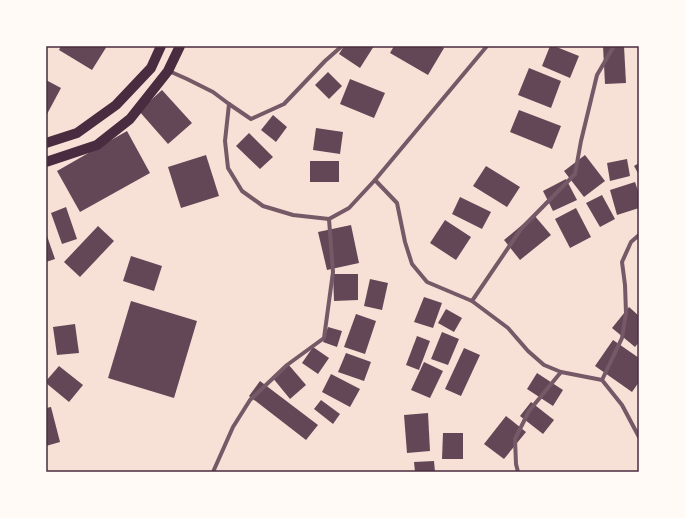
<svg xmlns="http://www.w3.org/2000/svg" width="685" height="518" viewBox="0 0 685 518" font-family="Poppins,sans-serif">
	<rect width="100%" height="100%" fill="#f7e1d7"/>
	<g fill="#644757">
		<polygon points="61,46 107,46 92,70 59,50"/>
		<polygon points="344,46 374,46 360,68 339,54"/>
		<polygon points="394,46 441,46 444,48 428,75 390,53"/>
		<polygon points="550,46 554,46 579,56 570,78 542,66"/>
		<polygon points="603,46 624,46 626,83 605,84"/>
		<polygon points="529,68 561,81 551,108 518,95"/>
		<polygon points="328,72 342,86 329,99 315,85"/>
		<polygon points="350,79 385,93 374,118 340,104"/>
		<polygon points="46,80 61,88 46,116"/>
		<polygon points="162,90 192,123 168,144 139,111"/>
		<polygon points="519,110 561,126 552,149 510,132"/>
		<polygon points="273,115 287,127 276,142 261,130"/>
		<polygon points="316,128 343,132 340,154 313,150"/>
		<polygon points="127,131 150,173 80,212 57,171"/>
		<polygon points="249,133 273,157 260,169 236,146"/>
		<polygon points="206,155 219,196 181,208 168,167"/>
		<polygon points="585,155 605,181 584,197 564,171"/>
		<polygon points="627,159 630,176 610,181 607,163"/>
		<rect x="310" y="161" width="29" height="21"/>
		<polygon points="639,163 639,175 634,166"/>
		<polygon points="486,166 520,187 507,207 473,186"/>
		<polygon points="566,179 577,200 553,211 543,191"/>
		<polygon points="635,182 639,194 639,208 617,215 610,190"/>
		<polygon points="602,195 615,219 600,227 586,203"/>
		<polygon points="460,197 491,212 482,229 452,214"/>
		<polygon points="66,207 77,239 62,244 51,213"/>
		<polygon points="576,208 591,237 570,248 555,219"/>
		<polygon points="534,215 551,235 520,260 504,240"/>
		<polygon points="445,220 471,237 456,260 430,243"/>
		<polygon points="351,225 359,263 327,270 318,232"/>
		<polygon points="98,226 114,241 80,277 64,262"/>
		<polygon points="46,233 55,259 46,262"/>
		<polygon points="131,256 162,266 154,291 123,281"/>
		<polygon points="333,274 358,274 358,300 334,301"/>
		<polygon points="370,279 388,283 382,310 364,306"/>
		<polygon points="424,297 442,303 433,328 414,322"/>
		<polygon points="131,301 197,321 174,398 108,378"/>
		<polygon points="629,307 639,316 639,342 635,347 612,328"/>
		<polygon points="446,309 462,318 454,332 438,323"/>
		<polygon points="356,314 376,321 365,354 344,347"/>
		<polygon points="75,324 79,353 57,355 53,327"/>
		<polygon points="328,327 342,331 337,347 323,342"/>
		<polygon points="442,332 459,339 448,365 431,359"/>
		<polygon points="417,336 430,341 419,370 406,365"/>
		<polygon points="613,340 639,358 639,382 632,392 595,366"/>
		<polygon points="313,347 329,358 318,374 302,363"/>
		<polygon points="464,348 480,355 461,396 445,389"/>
		<polygon points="346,353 371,362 364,381 338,372"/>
		<polygon points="424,362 443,371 430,398 411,390"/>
		<polygon points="288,364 306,385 290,399 272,377"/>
		<polygon points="59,366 83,385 69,402 46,383 46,381"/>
		<polygon points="537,373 563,390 553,406 527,389"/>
		<polygon points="331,374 360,389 350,407 322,392"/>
		<polygon points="260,381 318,425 306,440 249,396"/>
		<polygon points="321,400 340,414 333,424 314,409"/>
		<polygon points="531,402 554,420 543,434 520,416"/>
		<polygon points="51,407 60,442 46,446 46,408"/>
		<polygon points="428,413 430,451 407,453 404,415"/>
		<polygon points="506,416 526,432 504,459 484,444"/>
		<polygon points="443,433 463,433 463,459 442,459"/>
		<polygon points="434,461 435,472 415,472 414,462"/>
	</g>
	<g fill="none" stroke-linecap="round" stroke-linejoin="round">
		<g stroke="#755966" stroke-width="4">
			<polyline points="169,71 187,79 213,92 229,104 251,119 284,104 325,61 342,46"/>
			<polyline points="229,104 225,141 228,168 242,191 263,206 293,215 329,219 349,208 375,180 487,46"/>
			<polyline points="375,180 397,203 405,242 412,264 427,282 472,301 508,328 528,351 544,365 561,372 602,380 622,338 626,313 625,285 622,262 631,242 639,235"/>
			<polyline points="472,301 521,229 575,174 581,141 597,75 614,46"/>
			<polyline points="602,380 622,405 639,437"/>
			<polyline points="213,472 233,427 250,400 287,365 324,338 333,272 329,219"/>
			<polyline points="518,472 516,464 515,439 529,411 561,372"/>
		</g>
		<g stroke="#4a2c40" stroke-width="10">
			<polyline points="46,143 77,133 116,105 151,68 161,46"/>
			<polyline points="46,162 97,145 130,119 168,71 180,46"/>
		</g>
	</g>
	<rect width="685" height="518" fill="none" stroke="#fffaf5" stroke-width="94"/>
	<rect x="47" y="47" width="591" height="424" fill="none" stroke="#4a2c40" stroke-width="1.5"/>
</svg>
